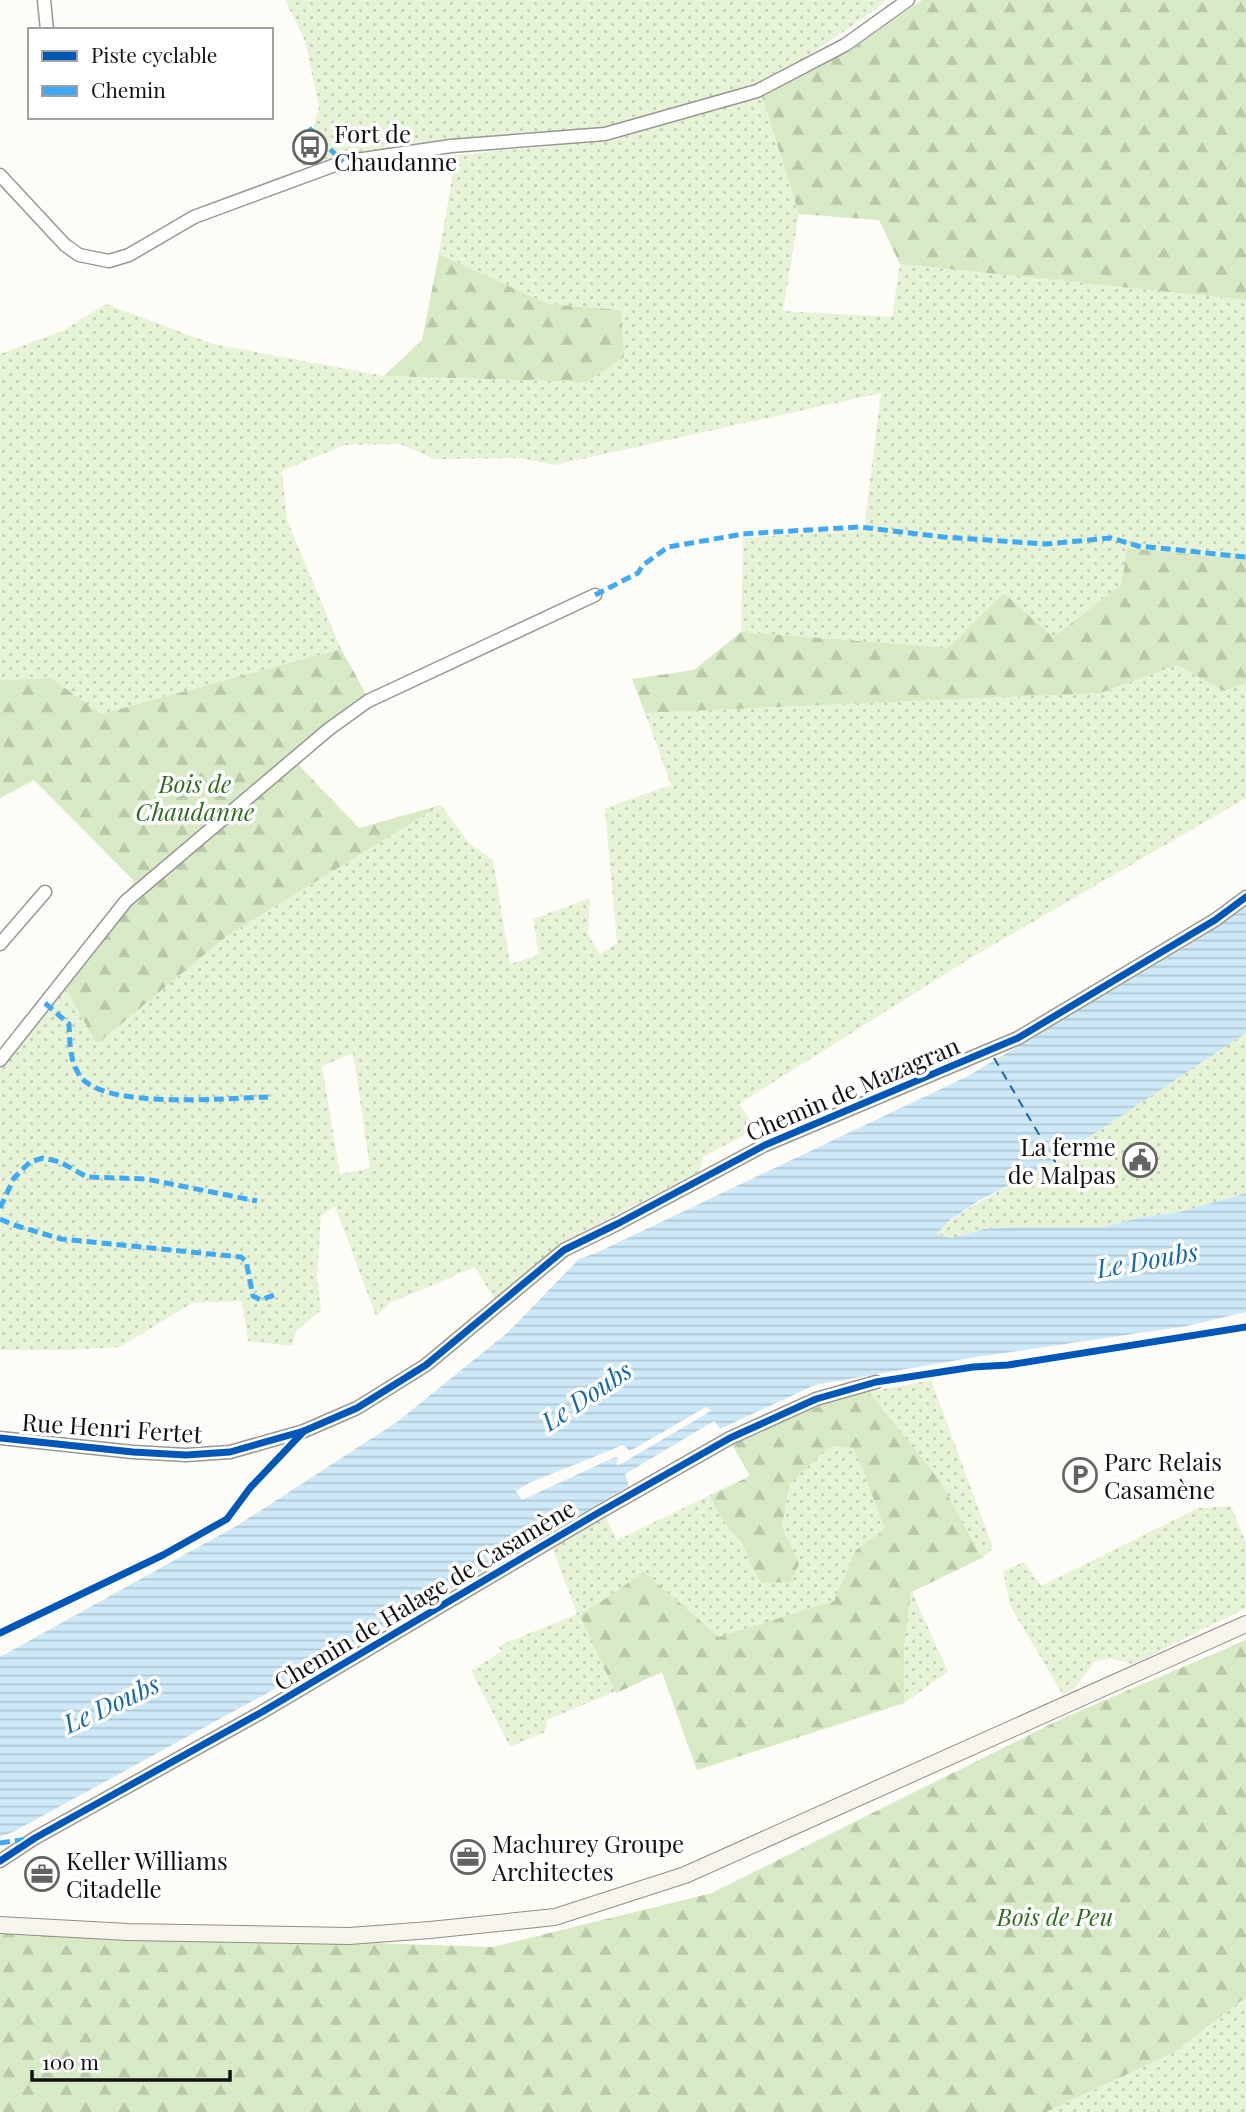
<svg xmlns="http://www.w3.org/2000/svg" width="1246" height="2112" viewBox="0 0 1246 2112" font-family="'Playfair Display',serif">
	<defs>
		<pattern id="grass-dots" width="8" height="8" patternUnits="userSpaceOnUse" patternTransform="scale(1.75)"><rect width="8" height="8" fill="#e7f3d7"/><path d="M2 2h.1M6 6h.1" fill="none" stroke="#c5cfb8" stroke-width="1.8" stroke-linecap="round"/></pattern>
		<pattern id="forest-firs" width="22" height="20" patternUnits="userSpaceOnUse" patternTransform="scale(1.75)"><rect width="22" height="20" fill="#d8eac5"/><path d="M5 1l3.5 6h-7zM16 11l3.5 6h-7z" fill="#b8c8a8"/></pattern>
		<pattern id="water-rules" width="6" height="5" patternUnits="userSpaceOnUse" patternTransform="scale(1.75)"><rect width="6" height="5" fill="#cde8f7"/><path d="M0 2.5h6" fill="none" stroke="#afc6d3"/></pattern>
	</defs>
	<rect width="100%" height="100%" fill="#fdfcf7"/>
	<g fill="url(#grass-dots)" fill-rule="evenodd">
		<polygon points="285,0 885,0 875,10 757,91 605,134 457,140 349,154 302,166 319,108 305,41"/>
		<polygon points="762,96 799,214 783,311 892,317 900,264 1246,300 1246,558 1206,556 1122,584 1053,637 1004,594 948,649 741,632 743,538 864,529 881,393 555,465 521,458 435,459 400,444 344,445 282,471 287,520 341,649 101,714 51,678 0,680 0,354 64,330 106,304 213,344 384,376 587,382 621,310 548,304 439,254 456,155 613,140"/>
		<path d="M1177 665 1224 691 1246 683V798L969 959 739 1104 756 1129 703 1157 700 1171 561 1244 495 1300 475 1267 390 1303 376 1316 335 1206 321 1216 317 1276 321 1310 296 1331 292 1346 248 1341 242 1301 192 1303 120 1347 64 1350H0V1069L65 988 97 1044 227 936 441 805 469 843 493 860 510 964 539 955 533 919 590 898 588 935 600 954 617 943 605 808 671 785 645 713 1100 693ZM353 1053 370 1168 340 1174 322 1066Z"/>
		<path d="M1246 1033V1193L1180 1212 1142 1217 1103 1227H1016L984 1229 951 1238 936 1234C967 1203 1008 1189 1045 1166 1113 1124 1177 1074 1246 1033Z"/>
		<polygon points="931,1380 993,1548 982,1558 912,1592 948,1672 904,1703 697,1770 662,1672 547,1720 545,1732 510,1747 471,1670 502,1652 498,1646 577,1614 552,1547 605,1515 617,1540 750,1476 732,1444 811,1408 869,1392"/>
		<polygon points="1231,1506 1246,1543 1246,1608 1133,1664 1109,1658 1094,1662 1076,1687 1063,1695 1010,1606 1003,1571 1024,1562 1041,1586 1198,1508"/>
		<polygon points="1246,1997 1246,2112 1046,2112 1175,2052"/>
	</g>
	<g fill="url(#forest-firs)">
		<polygon points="922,0 1246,0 1246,300 900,264 879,220 799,214 762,96 848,52"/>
		<polygon points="439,254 548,304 621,310 624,357 587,382 384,376 422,340"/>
		<polygon points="1127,548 1206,556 1246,558 1246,683 1224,691 1177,665 1100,693 645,713 632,679 694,670 741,632 948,648 1004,593 1053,637 1122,584"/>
		<polygon points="341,649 366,694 290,756 359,828 441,805 227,936 97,1044 65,988 134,881 34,780 0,798 0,680 51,678 101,714"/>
		<path d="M869 1392 940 1481 982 1558 911 1592 904 1644V1703L697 1770 662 1672 616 1693 580 1616 644 1572 719 1637 834 1601 856 1550 885 1529 861 1465 853 1448 830 1446 789 1484 782 1527 799 1564 790 1582 762 1583 751 1565 744 1546 720 1517 710 1496 750 1476 732 1444C775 1419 821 1405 869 1392Z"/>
		<polygon points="1246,1640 1246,1997 1175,2052 1046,2112 0,2112 0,1931 493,1947 712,1893 1061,1719"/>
	</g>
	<path fill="url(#water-rules)" fill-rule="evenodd" d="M1246 905V1033L1044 1167 978 1201 949 1221 936 1234 951 1238 984 1229 1016 1227H1103L1142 1217 1180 1212 1246 1193V1312L1187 1326 970 1358 815 1385 720 1429 714 1421 625 1474 629 1486 342 1652 13 1832 0 1837V1657L238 1525 397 1422 507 1333 579 1259 596 1253 968 1076 1207 934ZM706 1407 711 1410 706 1414 619 1465 616 1464 618 1458 615 1457 522 1500 516 1491 529 1483 623 1445 630 1451Z"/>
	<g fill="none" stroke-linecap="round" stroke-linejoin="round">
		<polyline stroke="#1768a6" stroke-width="2" stroke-dasharray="9 7" stroke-linecap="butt" points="994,1058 1057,1165"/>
		<g stroke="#979795" stroke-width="15">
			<g id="street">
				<polyline points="44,0 47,30"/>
				<polyline points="0,175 65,245 79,255 109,261 129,255 194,217 343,162 451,146 605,134 757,91 845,45 908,0"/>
				<polyline points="0,944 45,892"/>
				<polyline points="0,1060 126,901 329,729 368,701 595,595"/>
				<polyline points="0,1438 133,1452 186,1455 230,1452 304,1431 357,1408 426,1365 564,1250 619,1223 765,1145 1018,1038 1215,920 1246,897"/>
				<polyline points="0,1861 35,1838 262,1712 598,1513 730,1438 816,1399 876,1382"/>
			</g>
		</g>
		<g stroke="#8e8d8b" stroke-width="18">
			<polyline id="secondary" points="0,1925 128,1932 349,1936 430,1930 555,1917 685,1875 1246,1624"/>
		</g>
		<use href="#street" stroke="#fffffe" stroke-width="12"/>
		<use href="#secondary" stroke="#f6f4eb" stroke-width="16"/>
		<g stroke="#3fa9f5" stroke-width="5" stroke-dasharray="10 5" stroke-linecap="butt">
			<polyline points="309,128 343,162"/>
			<polyline points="595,595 638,573 643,565 668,547 743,534 774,532 860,527 943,537 1046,544 1111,538 1138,546 1246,557"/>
			<path d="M45 1003 69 1024C70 1042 69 1060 80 1076 104 1110 228 1098 268 1097"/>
			<polyline points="0,1208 14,1178 30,1162 43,1158 60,1162 87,1177 146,1179 257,1201"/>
			<polyline points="0,1219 14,1225 61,1239 241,1257 246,1261 253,1296 261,1300 274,1295"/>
			<polyline points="0,1843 28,1839"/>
		</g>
		<g stroke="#fff" stroke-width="11">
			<g id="cycleway">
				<polyline points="0,1438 133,1452 186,1455 230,1452 304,1431 357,1408 426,1365 564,1250 619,1223 765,1145 1018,1038 1215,920 1246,897"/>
				<polyline points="0,1633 163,1555 227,1519 250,1488 304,1431"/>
				<polyline points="0,1861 35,1838 262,1712 598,1513 730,1438 816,1399 876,1382 973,1367 1008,1365 1246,1327"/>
			</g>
		</g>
		<use href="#cycleway" stroke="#0057b8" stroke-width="7"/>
	</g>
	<defs>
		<g id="bus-ring" transform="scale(1.75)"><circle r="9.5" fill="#fff" stroke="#646362" stroke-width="1.5"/><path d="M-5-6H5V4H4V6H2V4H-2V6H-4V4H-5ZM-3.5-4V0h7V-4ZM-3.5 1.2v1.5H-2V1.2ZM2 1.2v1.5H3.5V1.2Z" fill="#646362"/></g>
		<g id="civic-ring" transform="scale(1.75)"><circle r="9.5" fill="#fff" stroke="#646362" stroke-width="1.5"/><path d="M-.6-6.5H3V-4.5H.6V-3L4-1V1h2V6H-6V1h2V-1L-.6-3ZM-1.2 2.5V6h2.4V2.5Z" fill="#646362"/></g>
		<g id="parking-ring" transform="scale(1.75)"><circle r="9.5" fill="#fff" stroke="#646362" stroke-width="1.5"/><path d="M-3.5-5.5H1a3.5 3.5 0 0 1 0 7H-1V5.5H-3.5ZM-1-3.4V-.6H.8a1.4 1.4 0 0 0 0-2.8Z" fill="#646362"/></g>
		<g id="office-ring" transform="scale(1.75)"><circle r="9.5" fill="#fff" stroke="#646362" stroke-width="1.5"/><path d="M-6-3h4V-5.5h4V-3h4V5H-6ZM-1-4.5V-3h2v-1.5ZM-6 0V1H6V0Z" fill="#646362"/></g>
	</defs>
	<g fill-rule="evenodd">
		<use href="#bus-ring" x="310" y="147"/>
		<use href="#civic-ring" x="1140" y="1160"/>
		<use href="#parking-ring" x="1080" y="1475"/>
		<use href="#office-ring" x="468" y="1857"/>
		<use href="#office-ring" x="42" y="1874"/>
	</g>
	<g text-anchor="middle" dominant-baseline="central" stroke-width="7" stroke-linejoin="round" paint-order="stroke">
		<g font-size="24" fill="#111" stroke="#fff" text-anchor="start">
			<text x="334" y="133">Fort de<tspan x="334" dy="28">Chaudanne</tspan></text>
			<text x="1116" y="1146" text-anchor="end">La ferme<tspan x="1116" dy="28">de Malpas</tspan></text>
			<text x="1104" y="1461">Parc Relais<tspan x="1104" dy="28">Casamène</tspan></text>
			<text x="492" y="1843">Machurey Groupe<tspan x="492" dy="28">Architectes</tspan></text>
			<text x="66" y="1860">Keller Williams<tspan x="66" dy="28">Citadelle</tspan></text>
		</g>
		<g font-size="24" font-style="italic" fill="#2f6b1f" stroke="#fff">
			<text x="195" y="783">Bois de<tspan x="195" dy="28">Chaudanne</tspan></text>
			<text x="1055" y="1916">Bois de Peu</text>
		</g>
		<g font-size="24" fill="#111" stroke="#fff">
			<text transform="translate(852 1088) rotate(-23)">Chemin de Mazagran</text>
			<text transform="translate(112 1427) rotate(4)">Rue Henri Fertet</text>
			<text transform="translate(424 1594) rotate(-31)">Chemin de Halage de Casamène</text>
		</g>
		<g font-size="26" font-style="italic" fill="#1768a6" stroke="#fff">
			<text transform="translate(1147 1259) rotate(-10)">Le Doubs</text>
			<text transform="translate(586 1395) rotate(-34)">Le Doubs</text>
			<text transform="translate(111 1703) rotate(-25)">Le Doubs</text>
		</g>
	</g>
	<rect x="28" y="28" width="245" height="91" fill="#ffffff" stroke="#a0a0a0" stroke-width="2"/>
	<rect x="42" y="51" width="35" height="10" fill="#0057b8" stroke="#a0a0a0" stroke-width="2"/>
	<text x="91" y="63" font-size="21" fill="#111111">Piste cyclable</text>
	<rect x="42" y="86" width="35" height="10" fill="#3fa9f5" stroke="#a0a0a0" stroke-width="2"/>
	<text x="91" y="98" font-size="21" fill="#111111">Chemin</text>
	<path d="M32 2070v10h198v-10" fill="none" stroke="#111111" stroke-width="3.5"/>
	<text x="42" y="2070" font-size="21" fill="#111111" stroke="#ffffff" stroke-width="5" paint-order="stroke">100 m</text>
</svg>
